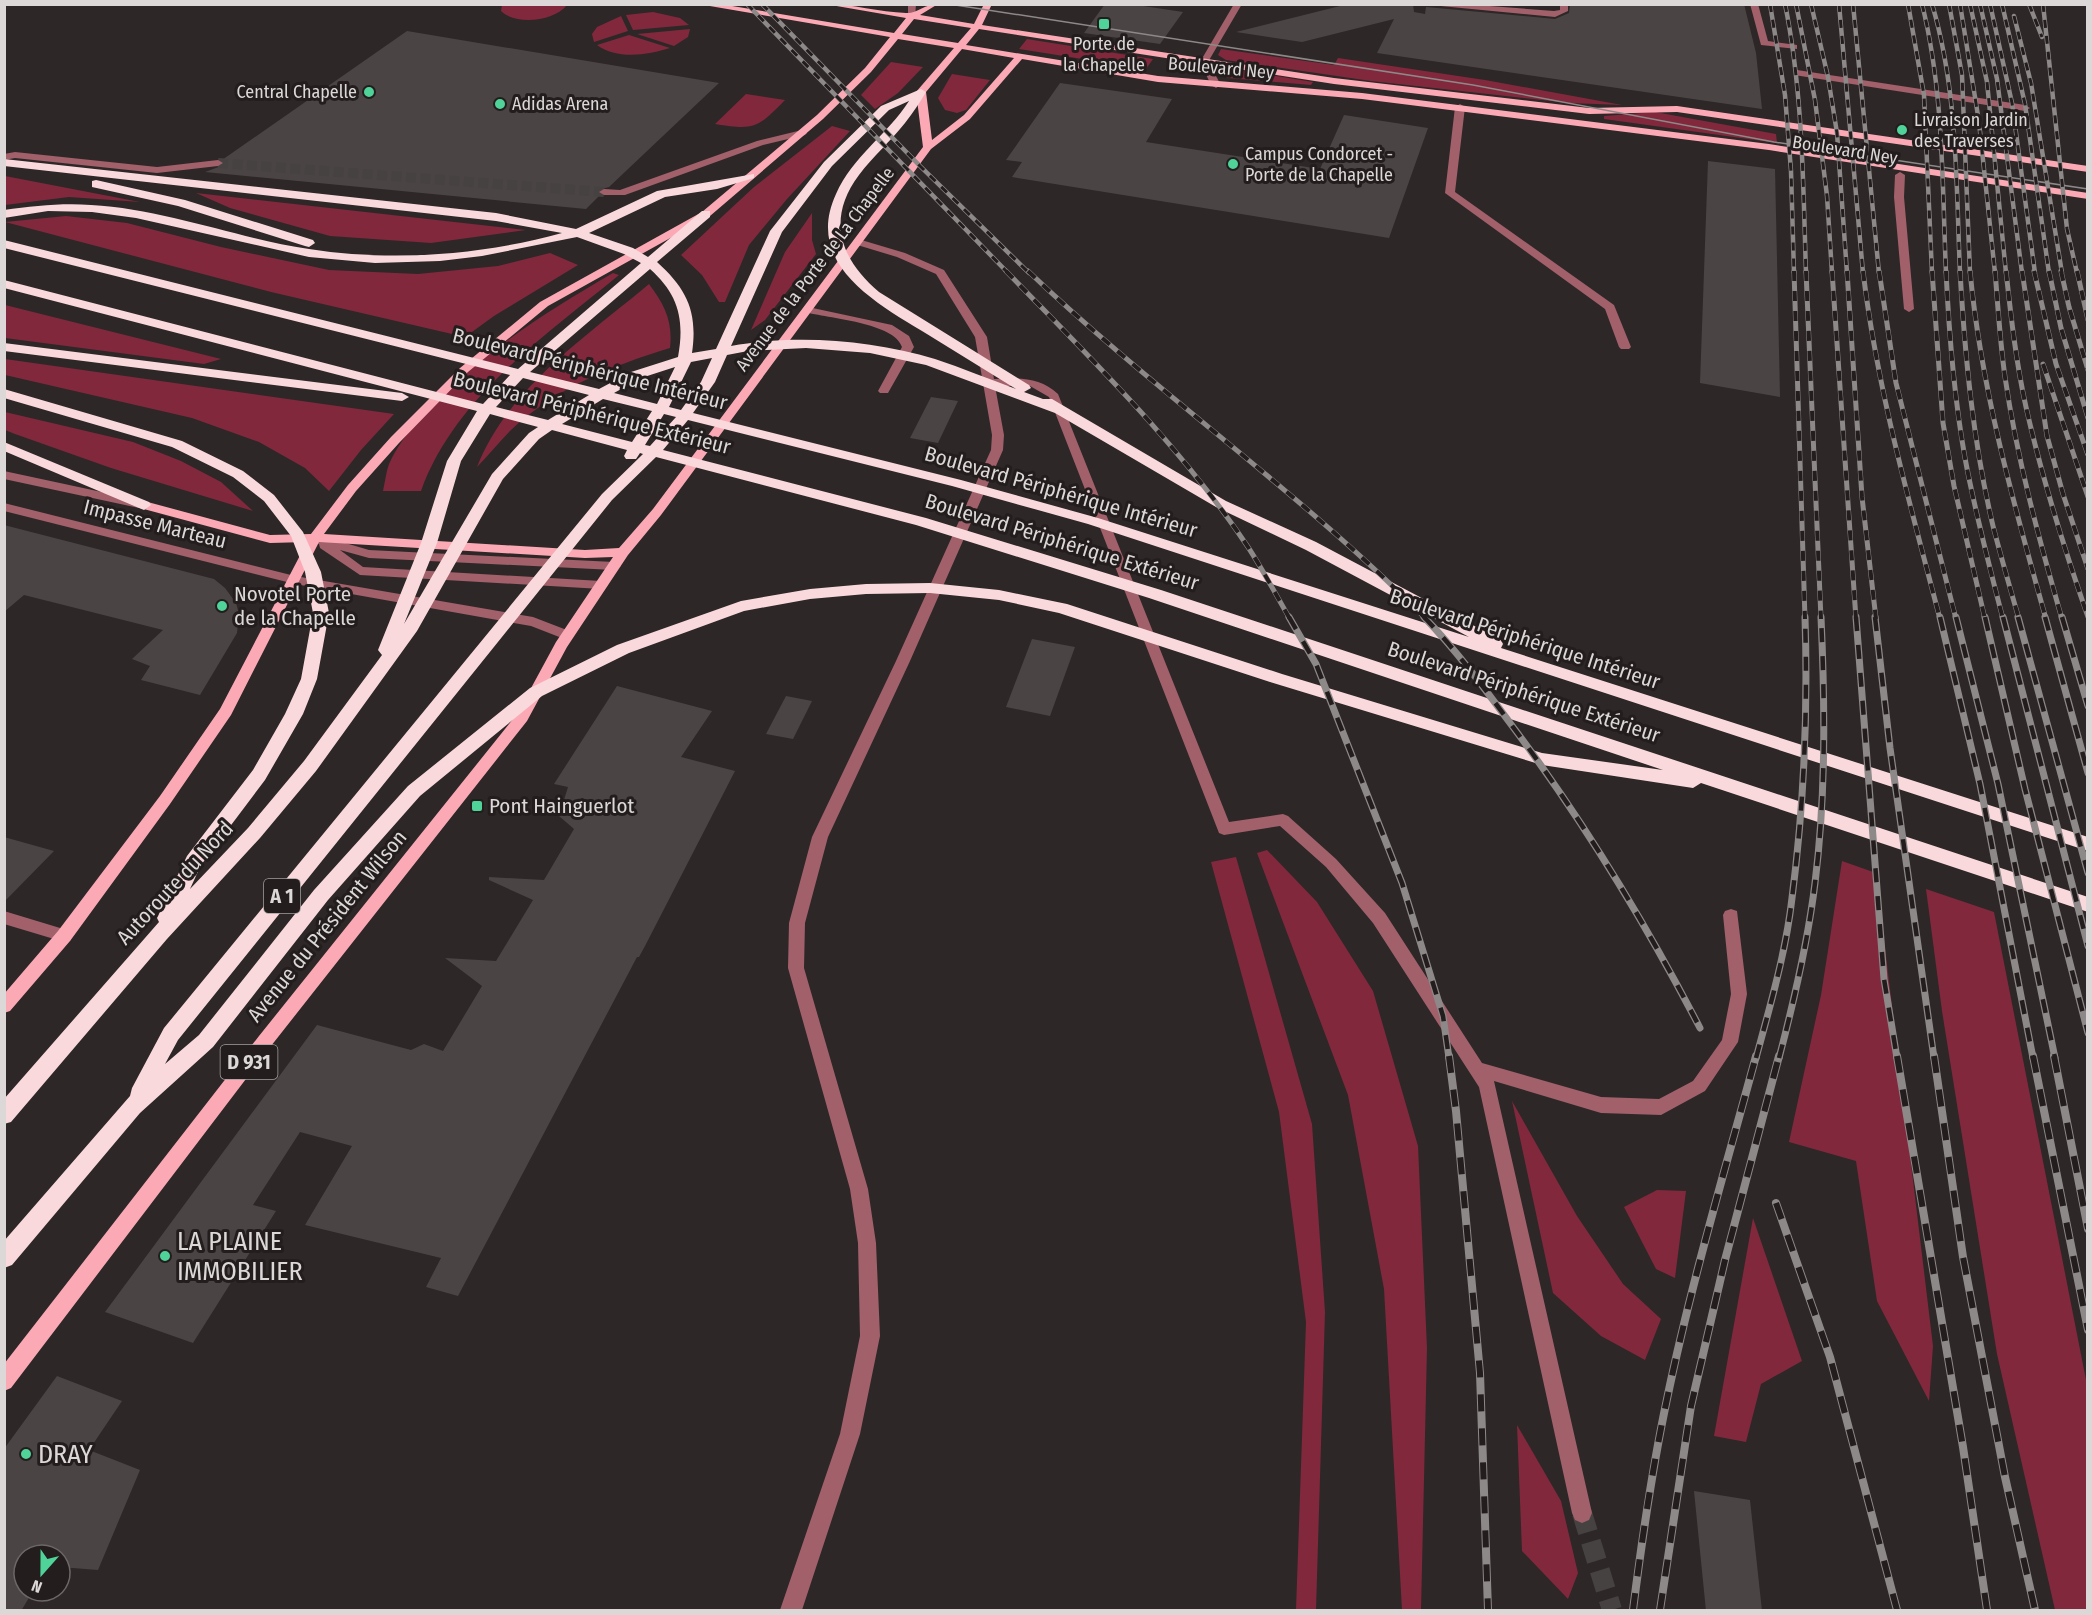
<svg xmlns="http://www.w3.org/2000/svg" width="2092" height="1615" viewBox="0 0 2092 1615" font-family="'Fira Sans Condensed',sans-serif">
	<rect width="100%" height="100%" fill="#2d2727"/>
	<g fill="#81283c">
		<path d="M502 5 567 4V5C555 21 516 26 501 11Z"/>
		<polygon points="653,12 680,18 689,25 633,30 626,15"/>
		<polygon points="621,16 628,31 594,42 592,34 597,27"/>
		<polygon points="690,29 688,37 674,46 637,34"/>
		<path d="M629 35 670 48C648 55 617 60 597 45Z"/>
		<polygon points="1027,39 1153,59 1146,69 1019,49"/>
		<polygon points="1221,49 1334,65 1338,58 1485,80 1622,105 1569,103 1371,81 1226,60 1218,55"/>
		<polygon points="891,62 923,67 898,93 875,109 861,95"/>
		<polygon points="1220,67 1313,82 1311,85 1227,78 1218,69"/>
		<polygon points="952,74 990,80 966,110 957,113 945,110 938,98"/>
		<path d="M746 94 785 100C757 129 754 130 715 124Z"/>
		<polygon points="1655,112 1776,134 1777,143 1604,119 1604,116"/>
		<polygon points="832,126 850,131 787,199 749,245 725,302 719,302 702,275 681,255 754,187"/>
		<polygon points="4,176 5,176 140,202 69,197 5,205"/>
		<polygon points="196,193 526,230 431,243 330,236 230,208"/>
		<polygon points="812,213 812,240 816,254 765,320 751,330 785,252"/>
		<polygon points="66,216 127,223 221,247 329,270 418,274 498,266 550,253 578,265 494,316 465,337 271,292 5,222"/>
		<path d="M613 273 619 275C545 336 455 397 421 491H383C385 482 386 472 389 464 399 441 418 420 436 402 490 347 548 311 613 273Z"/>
		<path d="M649 284C665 305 673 322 670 348 614 365 554 389 511 430 499 442 489 455 477 467 508 388 586 337 649 284Z"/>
		<polygon points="4,305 5,305 221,359 204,364 5,338"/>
		<polygon points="5,359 394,414 361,450 329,491 305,468 259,442 192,418 5,375"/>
		<polygon points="5,412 133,442 181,461 221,482 253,511 111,468 15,434 5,430"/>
		<polygon points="1267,850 1317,902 1373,991 1418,1146 1427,1348 1421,1610 1402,1610 1384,1289 1348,1095 1257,853"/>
		<polygon points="1236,857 1312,1124 1325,1312 1316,1610 1296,1610 1306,1322 1279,1112 1211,862"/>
		<polygon points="1842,861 1876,873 1933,1346 1929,1401 1877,1301 1856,1161 1789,1142 1821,995"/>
		<polygon points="1926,889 1994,912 2087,1385 2087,1610 2055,1610 1997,1354 1942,1011"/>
		<polygon points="1512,1101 1577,1216 1623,1284 1661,1319 1645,1360 1601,1336 1553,1293"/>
		<polygon points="1657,1190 1686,1191 1675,1278 1656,1269 1624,1207"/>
		<polygon points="1753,1218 1802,1361 1761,1384 1746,1442 1714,1436"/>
		<polygon points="1517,1425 1561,1501 1578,1573 1568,1599 1522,1551"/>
	</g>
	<g fill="#4b4445">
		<polygon points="1105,4 1130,4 1183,12 1160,44 1084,33"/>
		<polygon points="1348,4 1413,4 1414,12 1425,14 1426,7 1555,19 1569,13 1570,4 1744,4 1756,53 1762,109 1377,53 1394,19 1302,42 1236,32"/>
		<polygon points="407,31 719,83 609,187 598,190 597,193 600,195 586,209 205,172 224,165 225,162 222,160"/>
		<polygon points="1060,83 1172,99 1146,142 1320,169 1344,115 1428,128 1389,238 1012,177 1022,162 1006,160"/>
		<polygon points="1708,161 1775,169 1780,397 1700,383"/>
		<polygon points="931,397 958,401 938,443 910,438"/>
		<polygon points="4,525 214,579 225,588 236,603 239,614 237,633 200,695 141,680 150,666 132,659 163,630 24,595 4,612"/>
		<polygon points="1032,639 1075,647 1050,716 1006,707"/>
		<polygon points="617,686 712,711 681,757 735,771 645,946 639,957 637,957 458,1296 426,1287 441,1258 305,1225 352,1146 300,1132 253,1205 276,1211 193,1343 105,1312 317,1025 411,1050 424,1044 443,1051 482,986 445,958 496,961 533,900 489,880 489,877 544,880 574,829 559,816 568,787 554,784"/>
		<polygon points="786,696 812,701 793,739 766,734"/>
		<polygon points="4,837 54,851 4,902"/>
		<polygon points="57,1376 122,1401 89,1450 140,1470 98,1570 60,1567 60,1555 24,1555 24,1591 33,1591 21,1611 4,1611 4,1449"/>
		<polygon points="1694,1491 1750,1500 1762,1611 1706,1611"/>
	</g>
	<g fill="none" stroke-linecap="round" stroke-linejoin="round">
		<polyline stroke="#474242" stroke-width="10" stroke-dasharray="10 4.5" stroke-linecap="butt" points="218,163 604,192"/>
		<polyline stroke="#474242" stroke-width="20" stroke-dasharray="20 10" stroke-linecap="butt" points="1582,1513 1612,1610"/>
		<g fill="#a1606a" fill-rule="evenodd">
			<polygon points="908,4 916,4 915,18 908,16"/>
			<polygon points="1234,4 1242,4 1208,62 1221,85 1216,88 1211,85 1200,62"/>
			<polygon points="1420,4 1463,4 1554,11 1560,10 1560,4 1568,4 1568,11 1555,17"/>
			<polygon points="1750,4 1758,4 1768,41 1797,45 1797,49 1761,45"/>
			<polygon points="1797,70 2025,105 2030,108 2025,111 1794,75 1794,71"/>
			<polygon points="1460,104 1465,107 1455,192 1614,305 1631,347 1629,349 1621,349 1619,347 1605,309 1445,193 1455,107"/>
			<polygon points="802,130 807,133 805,135 763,145 625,195 604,195 599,192 604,189 620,190 757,141"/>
			<polygon points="15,152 157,167 218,160 223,163 218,166 157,173 15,158 4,160 4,154"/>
			<polygon points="1900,172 1905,175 1904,197 1914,309 1909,312 1904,309 1894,197 1895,175"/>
			<path d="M858 239 905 253 944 270 987 337 994 379C1018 378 1040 377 1058 394L1229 822 1283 814 1288 816 1336 859 1385 913 1482 1063 1601 1097 1659 1099 1693 1081 1722 1040 1731 994 1723 915 1725 911 1731 909 1737 911 1747 994 1738 1042 1705 1091 1661 1115 1601 1113 1494 1081 1592 1513 1589 1520 1582 1523 1575 1520 1572 1513 1479 1087 1373 923 1326 867 1280 826 1224 835 1219 833 1049 397 1030 386H995L1004 435 1003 450 910 661 828 837 805 923 804 968 868 1189 876 1243 880 1336 860 1434 802 1610H780L840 1434 860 1336 858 1243 850 1189 788 968 789 923 812 837 896 661 991 450 992 435 975 337 936 274 897 257 854 244V240Z"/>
			<path d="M808 307 892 325 909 336 914 347 888 393H880L878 391 902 347C895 323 828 318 804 312L803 310Z"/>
			<polygon points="4,471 139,500 145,504 139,508 4,479"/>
			<polygon points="4,503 295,576 533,617 572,632 574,635 567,640 531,626 295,584 4,511"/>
			<polygon points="315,534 369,550 614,562 621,566 614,570 369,558 340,550 363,567 601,581 608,585 601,589 360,575 320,548 319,544 310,541 309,538 310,535"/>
			<polygon points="4,911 70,931 72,936 70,941 64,942 4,924"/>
		</g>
		<path fill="#fbaab5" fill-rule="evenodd" d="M698 4H720L894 33 906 18 825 4C853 4 879 12 906 13 916 14 925 4 938 4L920 15 974 24 984 4H992L982 25 1334 78 1589 108 1677 106 2088 166V172L1677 112 1589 114 1334 84 979 29 966 45 1158 76 1362 93 1769 144 2088 193V199L1769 150 1362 99 1158 82 1022 59 970 119 931 149 661 515 628 555 567 647 527 721 271 1046 11 1388 4 1391V1364L259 1036 517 714 556 642 613 557 585 558 319 542 231 715 170 804 70 941 10 1011 4 1013V994L58 931 160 796 220 709 307 542 270 543 140 508 138 505 144 501 270 535 311 534 348 485 391 437 460 368 540 302 702 212 817 115 865 68 890 37ZM914 19 971 28 958 43 902 34ZM898 39 954 48 916 92 923 147 653 509 619 548 585 550 324 534 356 491 399 443 468 372 548 306 710 216 823 119 871 72ZM962 49 1014 58 964 115 932 140 926 92Z"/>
		<g fill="#fad9dc" fill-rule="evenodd">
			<path d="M921 89 926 92C920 102 913 113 905 123 891 141 873 156 859 175 826 219 840 259 879 292L1029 385 1031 388 1024 392 1043 399H1052L1226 501 1316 542 1501 640 1503 644 1501 648 2088 837V851L1088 524 952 486 688 420 663 450 926 518 1161 590 2088 897V912L1701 783 1693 788 1542 765 1270 682 1059 613 999 600 930 593 866 594 810 599 744 611 629 653 542 696 420 796 328 900 213 1047 140 1113 12 1265 4 1268V1241L130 1096 132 1088 164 1028 602 494 643 454 640 453 636 459H626L624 456 627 450 552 430 539 439 503 479 417 631 316 771 260 838 167 939 11 1122 4 1124V1099L159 922 157 918 187 856 253 770 285 714 301 679 313 613 305 572 291 536 264 501 233 477 172 447 4 398V389L182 441 243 471 274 495 303 532 321 572 329 613 317 679 303 714 265 780 201 865 190 889 248 828 304 761 382 655 378 650 421 543 447 461 477 411 4 288V280L483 404 510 375 4 248V240L518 369 641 263 624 254 577 237 482 256 440 261 375 263 309 257 136 218 92 212 48 211 4 218V210C34 206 61 203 91 205 165 209 236 238 309 249 392 262 482 255 562 233L496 221 4 166V159L496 213 576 229 657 191 754 174V178L717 189 665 197 589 233 633 248 648 257 702 211H710V217L657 262C687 289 698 312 692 353L716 349 770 231 824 162 881 106ZM909 101C888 134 852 157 836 194 802 268 884 307 935 339 962 356 989 372 1016 389 989 379 962 368 935 359 871 340 796 334 731 346L782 232 832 166 889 110ZM650 269C678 294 685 319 678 357L631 372 599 389 530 372ZM806 348 870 353 926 365 1055 413 1216 507 1306 550 1469 637 1098 518 961 480 693 413 715 382 727 355 748 351ZM712 358 701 382 681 410 669 407 691 362ZM675 367 657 404 614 393 641 378ZM523 378 589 395 548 420 496 407ZM603 399 652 411 632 442 562 424ZM490 414 538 427 529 433 492 474 404 624 437 543 461 461ZM664 414 676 417 650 446 645 445ZM656 457 916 525 1149 598 1663 770 1542 753 1282 674 1067 604 999 590 930 583 866 584 810 589 741 601 617 645 530 688 408 786 314 890 199 1035 165 1064 178 1040 612 500Z"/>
			<polygon points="96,180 185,200 313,240 315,243 309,247 305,246 178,206 92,187 92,181"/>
			<polygon points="4,343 402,393 409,397 402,401 4,351"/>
			<polygon points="4,442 149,502 151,505 144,510 139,508 4,451"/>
		</g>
		<polyline stroke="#8e8989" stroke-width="1.5" points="949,4 1473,85 1774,142 2088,189"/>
		<g stroke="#8e8989" stroke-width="4.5">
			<g id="rail-far3">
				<polyline points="747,4 1008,273"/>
				<polyline points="762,4 920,166 1029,273"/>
				<polyline points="1770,4 1785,95 1791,171 1794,273"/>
				<path d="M1785 4C1803 92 1803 183 1806 273"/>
				<polyline points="1796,4 1815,100 1827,196 1832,273"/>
				<polyline points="1811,4 1828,77 1837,133 1847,273"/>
				<polyline points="1839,4 1863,273"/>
				<polyline points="1853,4 1879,273"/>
				<polyline points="1908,4 1924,95 1932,273"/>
				<path d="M1922 4C1944 92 1942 183 1946 273"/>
				<path d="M1932 4C1958 91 1956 183 1960 273"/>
				<polyline points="1949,4 1962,75 1970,273"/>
				<polyline points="1960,4 1979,122 1995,273"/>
				<polyline points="1970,4 1987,82 2006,273"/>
				<polyline points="1980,4 1997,79 2022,273"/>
				<polyline points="1990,4 2012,103 2035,273"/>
				<polyline points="2002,4 2025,104 2049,273"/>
				<polyline points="2029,4 2042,37"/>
				<polyline points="2043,4 2067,229 2077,273"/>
				<polyline points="2014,16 2031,83 2062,273"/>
			</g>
		</g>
		<g stroke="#8e8989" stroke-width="5">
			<g id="rail-far2">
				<path d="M1006 271C1091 359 1180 445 1248 547 1263 570 1276 595 1290 619"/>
				<path d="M1028 271C1156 393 1302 493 1426 619"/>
				<polyline points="1794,271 1805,619"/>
				<polyline points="1806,271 1821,619"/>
				<polyline points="1832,271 1856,619"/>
				<polyline points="1847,271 1862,497 1876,619"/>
				<path d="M1863 271C1877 389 1910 504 1940 619"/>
				<polyline points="1879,271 1896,383 1956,619"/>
				<polyline points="1932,271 1943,423 1954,486 1985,619"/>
				<path d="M1946 271C1949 334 1954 397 1965 458 1975 512 1989 565 2003 619"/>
				<path d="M1960 271C1965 357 1973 442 1993 526 2001 557 2010 588 2019 619"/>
				<path d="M1970 271C1981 389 2014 505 2046 619"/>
				<path d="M1995 271C1998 307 2000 342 2005 377 2017 459 2039 539 2062 619"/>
				<path d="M2006 271C2011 317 2016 362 2026 407 2042 478 2064 548 2088 617"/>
				<polyline points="2022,271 2047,436 2063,494 2088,569"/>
				<polyline points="2034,271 2056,364 2088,455"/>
				<polyline points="2049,271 2061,328 2088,418"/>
				<polyline points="2061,271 2069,307 2088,370"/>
				<polyline points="2077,271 2088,320"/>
				<polyline points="2043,364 2088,497"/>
			</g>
		</g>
		<g stroke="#8e8989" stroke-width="7">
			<g id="rail-far1">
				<polyline points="1289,617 1316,664 1402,883 1443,1016 1449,1058"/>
				<path d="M1424 617C1457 651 1485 689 1513 727 1584 822 1645 922 1700 1028"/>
				<polyline points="1856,617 1884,979 1897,1058"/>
				<polyline points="1875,617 1890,748 1934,1058"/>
				<polyline points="1940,617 1980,784 2033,1058"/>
				<polyline points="1956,617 1998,784 2055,1058"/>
				<polyline points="1985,617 2025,789 2088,1033"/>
				<polyline points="2003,617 2088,946"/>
				<polyline points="2018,617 2088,873"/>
				<polyline points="2045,617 2088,773"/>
				<polyline points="2062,617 2088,706"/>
				<path d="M1756 1058C1770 1006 1786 952 1792 898 1804 805 1808 711 1805 617"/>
				<path d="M1779 1058C1794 1001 1808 941 1815 883 1826 795 1825 705 1821 617"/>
			</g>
		</g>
		<g stroke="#8e8989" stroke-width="8">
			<g id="rail">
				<polyline points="1449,1056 1456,1111 1480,1373 1488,1610"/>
				<polyline points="1897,1056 1963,1447 1987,1610"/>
				<polyline points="1934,1056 1963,1257 2005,1477 2035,1610"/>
				<polyline points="2033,1056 2088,1330"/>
				<polyline points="2054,1056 2088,1229"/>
				<polyline points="1776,1203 1830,1357 1897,1610"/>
				<path d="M1633 1610C1642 1539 1652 1469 1667 1399 1691 1284 1725 1170 1756 1056"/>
				<polyline points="1660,1610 1691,1406 1725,1260 1779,1056"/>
			</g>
		</g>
		<use href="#rail-far3" stroke="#231d1e" stroke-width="3" stroke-dasharray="8" stroke-linecap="butt"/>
		<use href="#rail-far2" stroke="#231d1e" stroke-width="4" stroke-dasharray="10" stroke-linecap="butt"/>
		<use href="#rail-far1" stroke="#231d1e" stroke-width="4.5" stroke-dasharray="14" stroke-linecap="butt"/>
		<use href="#rail" stroke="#231d1e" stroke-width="6" stroke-dasharray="17" stroke-linecap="butt"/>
	</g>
	<g fill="#50d398" stroke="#231d1e" stroke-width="2">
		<rect x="1098" y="18" width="12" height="12" rx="3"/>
		<circle cx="369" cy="92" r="6"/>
		<circle cx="500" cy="104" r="6"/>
		<circle cx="1902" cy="130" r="6"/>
		<circle cx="1233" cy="164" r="6"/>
		<circle cx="222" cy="606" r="6"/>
		<rect x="471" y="800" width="12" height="12" rx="3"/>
		<circle cx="165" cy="1256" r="6"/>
		<circle cx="26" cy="1454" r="6"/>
	</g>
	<g text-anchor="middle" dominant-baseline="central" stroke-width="6" stroke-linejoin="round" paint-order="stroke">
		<g font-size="18" fill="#dcd8d8" stroke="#231d1e" text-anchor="start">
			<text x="1104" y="44" text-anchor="middle">Porte de<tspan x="1104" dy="21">la Chapelle</tspan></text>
			<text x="357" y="92" text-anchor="end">Central Chapelle</text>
			<text x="512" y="104">Adidas Arena</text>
			<text x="1914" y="120">Livraison Jardin<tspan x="1914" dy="21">des Traverses</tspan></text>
			<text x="1245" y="154">Campus Condorcet -<tspan x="1245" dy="21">Porte de la Chapelle</tspan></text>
		</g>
		<g font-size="18" fill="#dcd8d8" stroke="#231d1e">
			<text transform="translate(1221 68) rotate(5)">Boulevard Ney</text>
			<text transform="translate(1845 150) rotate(9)">Boulevard Ney</text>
			<text transform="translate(815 269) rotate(-53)">Avenue de la Porte de La Chapelle</text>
		</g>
		<g fill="#231d1e" stroke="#a4a0a0" stroke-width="1.5">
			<rect x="264" y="879" width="36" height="34" rx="4.5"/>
			<rect x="220.5" y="1045" width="57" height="34" rx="4.5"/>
		</g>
		<g font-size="20" font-weight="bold" fill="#dcd8d8">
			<text x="282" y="896">A 1</text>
			<text x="249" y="1062">D 931</text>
		</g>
		<g font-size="21" fill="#dcd8d8" stroke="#231d1e">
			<text transform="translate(590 369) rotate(14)">Boulevard Périphérique Intérieur</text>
			<text transform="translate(592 413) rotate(14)">Boulevard Périphérique Extérieur</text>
			<text transform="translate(1061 492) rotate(16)">Boulevard Périphérique Intérieur</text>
			<text transform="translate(155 524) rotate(14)">Impasse Marteau</text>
			<text transform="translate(1062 542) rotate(17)">Boulevard Périphérique Extérieur</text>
			<text transform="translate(1525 639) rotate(18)">Boulevard Périphérique Intérieur</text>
			<text transform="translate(1524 692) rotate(18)">Boulevard Périphérique Extérieur</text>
			<text transform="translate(175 883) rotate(-47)">Autoroute du Nord</text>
			<text transform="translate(327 926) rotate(-51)">Avenue du Président Wilson</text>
		</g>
		<g font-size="21" fill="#dcd8d8" stroke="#231d1e" text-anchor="start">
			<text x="234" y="594">Novotel Porte<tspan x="234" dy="24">de la Chapelle</tspan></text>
			<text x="489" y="806">Pont Hainguerlot</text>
		</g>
		<g font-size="26" fill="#dcd8d8" stroke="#231d1e" text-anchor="start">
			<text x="177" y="1241">LA PLAINE<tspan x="177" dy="30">IMMOBILIER</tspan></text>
			<text x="38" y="1454">DRAY</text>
		</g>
	</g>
	<rect width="2092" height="1615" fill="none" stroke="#dcd8d8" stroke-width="12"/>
	<g transform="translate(42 1573) rotate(201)"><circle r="28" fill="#231d1e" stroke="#6d6868" stroke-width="1.5"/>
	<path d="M0-4.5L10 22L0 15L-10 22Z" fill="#50d398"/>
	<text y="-9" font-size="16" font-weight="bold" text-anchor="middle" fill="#dcd8d8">N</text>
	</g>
</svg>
